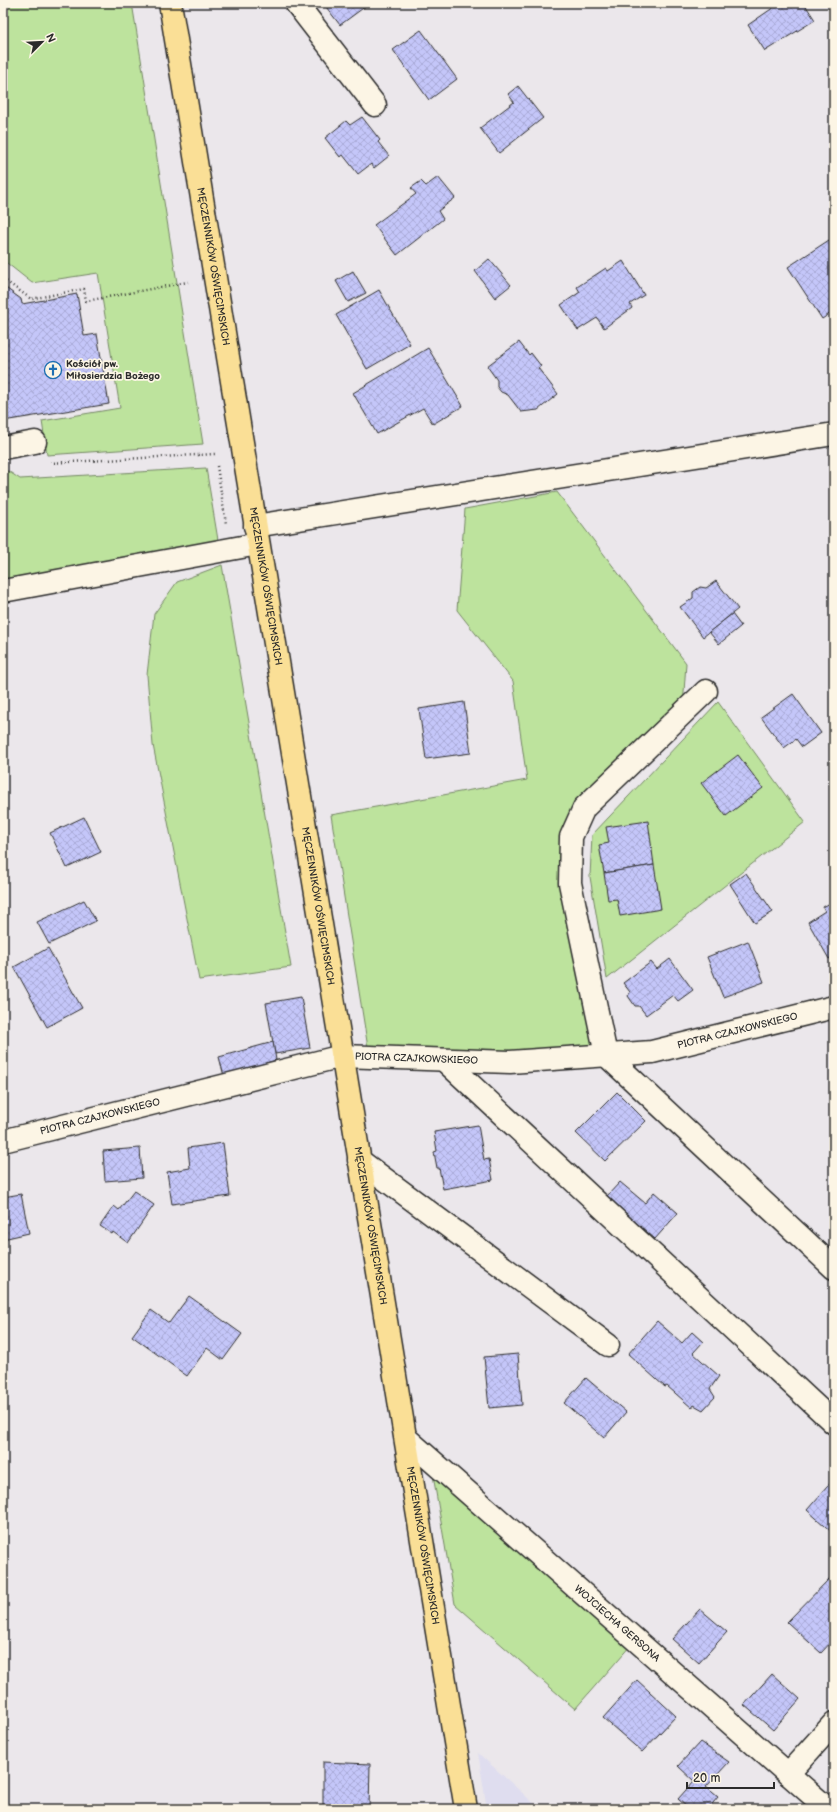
<svg xmlns="http://www.w3.org/2000/svg" width="837" height="1812" viewBox="0 0 837 1812" font-family="'Balsamiq Sans',sans-serif">
	<defs>
		<pattern id="building-cross-hatch" width="8" height="8" patternUnits="userSpaceOnUse"><rect width="8" height="8" fill="#c4c6f9"/><path d="M0 0l8 8M0 8l8-8" fill="none" stroke="#a9aad6"/></pattern>
	</defs>
	<rect width="100%" height="100%" fill="#ebe7eb"/>
	<filter id="ink" filterUnits="userSpaceOnUse"><feTurbulence type="fractalNoise" baseFrequency=".025" numOctaves="2"/><feDisplacementMap in="SourceGraphic" scale="8" xChannelSelector="R" yChannelSelector="G"/><feConvolveMatrix kernelMatrix="1 2 1 2 8 2 1 2 1" color-interpolation-filters="sRGB"/></filter>
	<g filter="url(#ink)">
		<polygon fill="#dfddef" points="478,1753 540,1809 487,1809"/>
		<g fill="#bde39d" stroke="#748764">
			<polygon points="3,3 132,3 203,444 47,455 42,421 120,408 98,273 32,283 3,260 3,249 7,243 3,240"/>
			<polygon points="206,468 218,540 3,583 3,472 8,471 20,479"/>
			<polygon points="557,492 686,663 683,707 570,813 560,835 561,882 596,1047 510,1053 368,1048 331,815 527,780 513,681 457,610 465,509"/>
			<polygon points="222,565 291,967 199,980 153,745 147,675 154,614 177,582"/>
			<polygon points="718,702 805,822 607,979 590,877 592,835"/>
			<polygon points="433,1475 631,1645 575,1709 455,1604"/>
		</g>
		<g fill="url(#building-cross-hatch)" stroke="#2b2b2b">
			<polygon points="323,3 370,3 340,25"/>
			<polygon points="780,3 804,3 815,20 765,51 748,25"/>
			<polygon points="421,30 457,79 429,100 393,50"/>
			<polygon points="518,86 543,118 499,153 480,128 514,102 508,94"/>
			<polygon points="362,117 380,140 378,142 389,156 374,168 371,164 358,174 343,155 340,157 325,138 346,121 350,125"/>
			<polygon points="438,177 455,198 438,211 443,219 397,255 374,225 416,194 411,188 421,181 426,186"/>
			<polygon points="829,240 834,247 834,311 822,319 788,267"/>
			<polygon points="489,259 511,285 495,298 475,271"/>
			<polygon points="623,261 644,295 630,304 632,308 604,328 597,318 578,330 561,305 580,292 577,287 606,268 608,271"/>
			<polygon points="353,271 366,293 348,302 336,281"/>
			<polygon points="3,286 21,299 22,304 77,294 84,336 97,334 109,404 3,421"/>
			<polygon points="379,290 410,344 367,369 336,315"/>
			<polygon points="519,342 529,355 531,353 541,366 538,368 558,394 538,410 521,412 508,395 501,392 497,387 497,380 487,366"/>
			<polygon points="428,348 463,406 433,424 423,408 377,434 353,393"/>
			<polygon points="716,581 738,609 703,637 680,607 693,598 693,592 700,587 706,588"/>
			<polygon points="732,614 741,626 719,644 709,632"/>
			<polygon points="793,694 821,733 802,747 796,739 784,748 761,717"/>
			<polygon points="464,702 471,753 426,759 419,709"/>
			<polygon points="738,755 763,788 726,816 701,783"/>
			<polygon points="84,817 101,852 67,868 50,833"/>
			<polygon points="648,821 654,865 604,873 599,845 609,843 606,827"/>
			<polygon points="654,865 661,909 620,916 617,899 608,900 604,873"/>
			<polygon points="746,873 773,912 755,923 730,884"/>
			<polygon points="84,900 96,921 49,944 37,922"/>
			<polygon points="834,901 834,956 829,959 808,922 825,911 823,907"/>
			<polygon points="748,941 764,982 723,997 707,957"/>
			<polygon points="48,948 82,1008 47,1027 14,967"/>
			<polygon points="670,959 693,990 678,1001 673,995 646,1015 639,1006 635,1006 628,996 630,992 623,983 651,962 657,969"/>
			<polygon points="301,997 310,1048 275,1054 266,1003"/>
			<polygon points="273,1042 276,1060 224,1076 219,1057"/>
			<polygon points="617,1092 646,1121 605,1161 576,1133"/>
			<polygon points="478,1125 484,1160 489,1159 493,1180 443,1189 439,1168 437,1168 434,1152 437,1151 434,1132"/>
			<polygon points="223,1143 230,1196 172,1204 167,1172 190,1168 188,1148"/>
			<polygon points="140,1148 142,1178 105,1181 103,1151"/>
			<polygon points="620,1182 645,1203 654,1192 678,1213 655,1239 606,1197"/>
			<polygon points="134,1191 154,1205 128,1243 113,1232 112,1234 100,1226 114,1206 119,1210"/>
			<polygon points="21,1194 29,1233 3,1239 3,1197"/>
			<polygon points="189,1296 242,1334 223,1360 207,1348 187,1376 132,1336 151,1310 169,1323"/>
			<polygon points="657,1321 682,1343 692,1332 703,1342 693,1353 719,1376 710,1389 715,1397 703,1410 694,1405 692,1408 667,1386 665,1387 628,1354"/>
			<polygon points="518,1354 522,1405 489,1408 484,1357"/>
			<polygon points="586,1378 626,1412 604,1438 564,1403"/>
			<polygon points="834,1479 834,1534 807,1510"/>
			<polygon points="832,1576 834,1578 834,1639 821,1653 787,1622"/>
			<polygon points="700,1609 727,1632 699,1663 672,1639"/>
			<polygon points="772,1674 800,1699 773,1730 744,1705"/>
			<polygon points="637,1680 676,1716 642,1752 603,1718"/>
			<polygon points="700,1742 729,1762 706,1787 718,1797 708,1809 689,1809 678,1799 694,1781 678,1766"/>
			<polygon points="323,1762 370,1764 369,1809 323,1809"/>
		</g>
		<g fill="none" stroke-linecap="round" stroke-linejoin="round">
			<g stroke="#2b2b2b" stroke-width="25">
				<g id="minor">
					<polyline points="296,3 375,105"/>
					<polyline points="3,448 35,442"/>
					<polyline points="255,526 834,434"/>
					<polyline points="3,591 258,544"/>
					<polyline points="706,691 584,808 571,837 570,883 606,1055 834,1268"/>
					<polyline points="444,1060 834,1423"/>
					<path id="s1" d="M3 1141 342 1056 510 1062 652 1052 834 1007"/>
					<polyline points="359,1160 608,1345"/>
					<path id="s2" d="M406 1438 828 1809"/>
					<polyline points="788,1774 834,1723"/>
				</g>
			</g>
			<g stroke="#2b2b2b" stroke-width="25">
				<g id="major">
					<path id="s3" d="M170 3 466 1809"/>
				</g>
			</g>
			<g stroke="#2b2b2b" stroke-width="2.5" stroke-dasharray="1 3" stroke-linecap="butt">
				<polyline points="3,279 31,299 84,289 86,301 188,282"/>
				<polyline points="50,463 215,454"/>
				<polyline points="217,466 226,524"/>
			</g>
			<use href="#minor" stroke="#fcf5e5" stroke-width="22"/>
			<use href="#major" stroke="#fadf96" stroke-width="22"/>
		</g>
	</g>
	<defs>
		<g id="church-ring" transform="scale(0.9)"><circle r="9.5" fill="#fcf5e5" stroke="#1f6fb2" stroke-width="1.5"/><path d="M-1.2-6h2.4v3.5h3.3v2.4h-3.3V6h-2.4V-.1h-3.3v-2.4h3.3Z" fill="#1f6fb2"/></g>
	</defs>
	<g fill-rule="evenodd">
		<use href="#church-ring" x="53" y="370"/>
	</g>
	<g text-anchor="middle" dominant-baseline="central" stroke-width="3.5" stroke-linejoin="round" paint-order="stroke">
		<g font-size="10" fill="#2b2b2b" stroke="#fcf5e5">
			<text stroke="none"><textPath href="#s3" startOffset="267">MĘCZENNIKÓW OŚWIĘCIMSKICH</textPath></text>
			<text stroke="none"><textPath href="#s3" startOffset="591">MĘCZENNIKÓW OŚWIĘCIMSKICH</textPath></text>
			<text stroke="none"><textPath href="#s3" startOffset="915">MĘCZENNIKÓW OŚWIĘCIMSKICH</textPath></text>
			<text stroke="none"><textPath href="#s1" startOffset="748">PIOTRA CZAJKOWSKIEGO</textPath></text>
			<text stroke="none"><textPath href="#s1" startOffset="424">PIOTRA CZAJKOWSKIEGO</textPath></text>
			<text stroke="none"><textPath href="#s1" startOffset="100">PIOTRA CZAJKOWSKIEGO</textPath></text>
			<text stroke="none"><textPath href="#s3" startOffset="1239">MĘCZENNIKÓW OŚWIĘCIMSKICH</textPath></text>
			<text stroke="none"><textPath href="#s3" startOffset="1563">MĘCZENNIKÓW OŚWIĘCIMSKICH</textPath></text>
			<text stroke="none"><textPath href="#s2" startOffset="281">WOJCIECHA GERSONA</textPath></text>
		</g>
		<g font-size="10" font-weight="bold" fill="#2b2b2b" stroke="#fcf5e5" text-anchor="start">
			<text x="66" y="364">Kościół pw.<tspan x="66" dy="12">Miłosierdzia Bożego</tspan></text>
		</g>
	</g>
	<rect width="837" height="1812" fill="none" stroke="#fcf5e5" stroke-width="16"/>
	<rect x="8" y="8" width="821" height="1796" fill="none" stroke="#2b2b2b" stroke-width="1.5" filter="url(#ink)"/>
	<g transform="translate(42 42) rotate(66)" stroke="#fcf5e5" stroke-width="3" paint-order="stroke">
	<path d="M0-3L7 15L0 10L-7 15Z" fill="#2b2b2b"/>
	<text y="-6" font-size="11" font-weight="bold" text-anchor="middle" fill="#2b2b2b">N</text>
	</g>
	<path d="M687 1782v6h87v-6" fill="none" stroke="#2b2b2b" stroke-width="2"/>
	<text x="693" y="1782" font-size="12" fill="#2b2b2b" stroke="#fcf5e5" stroke-width="3" paint-order="stroke">20 m</text>
</svg>
